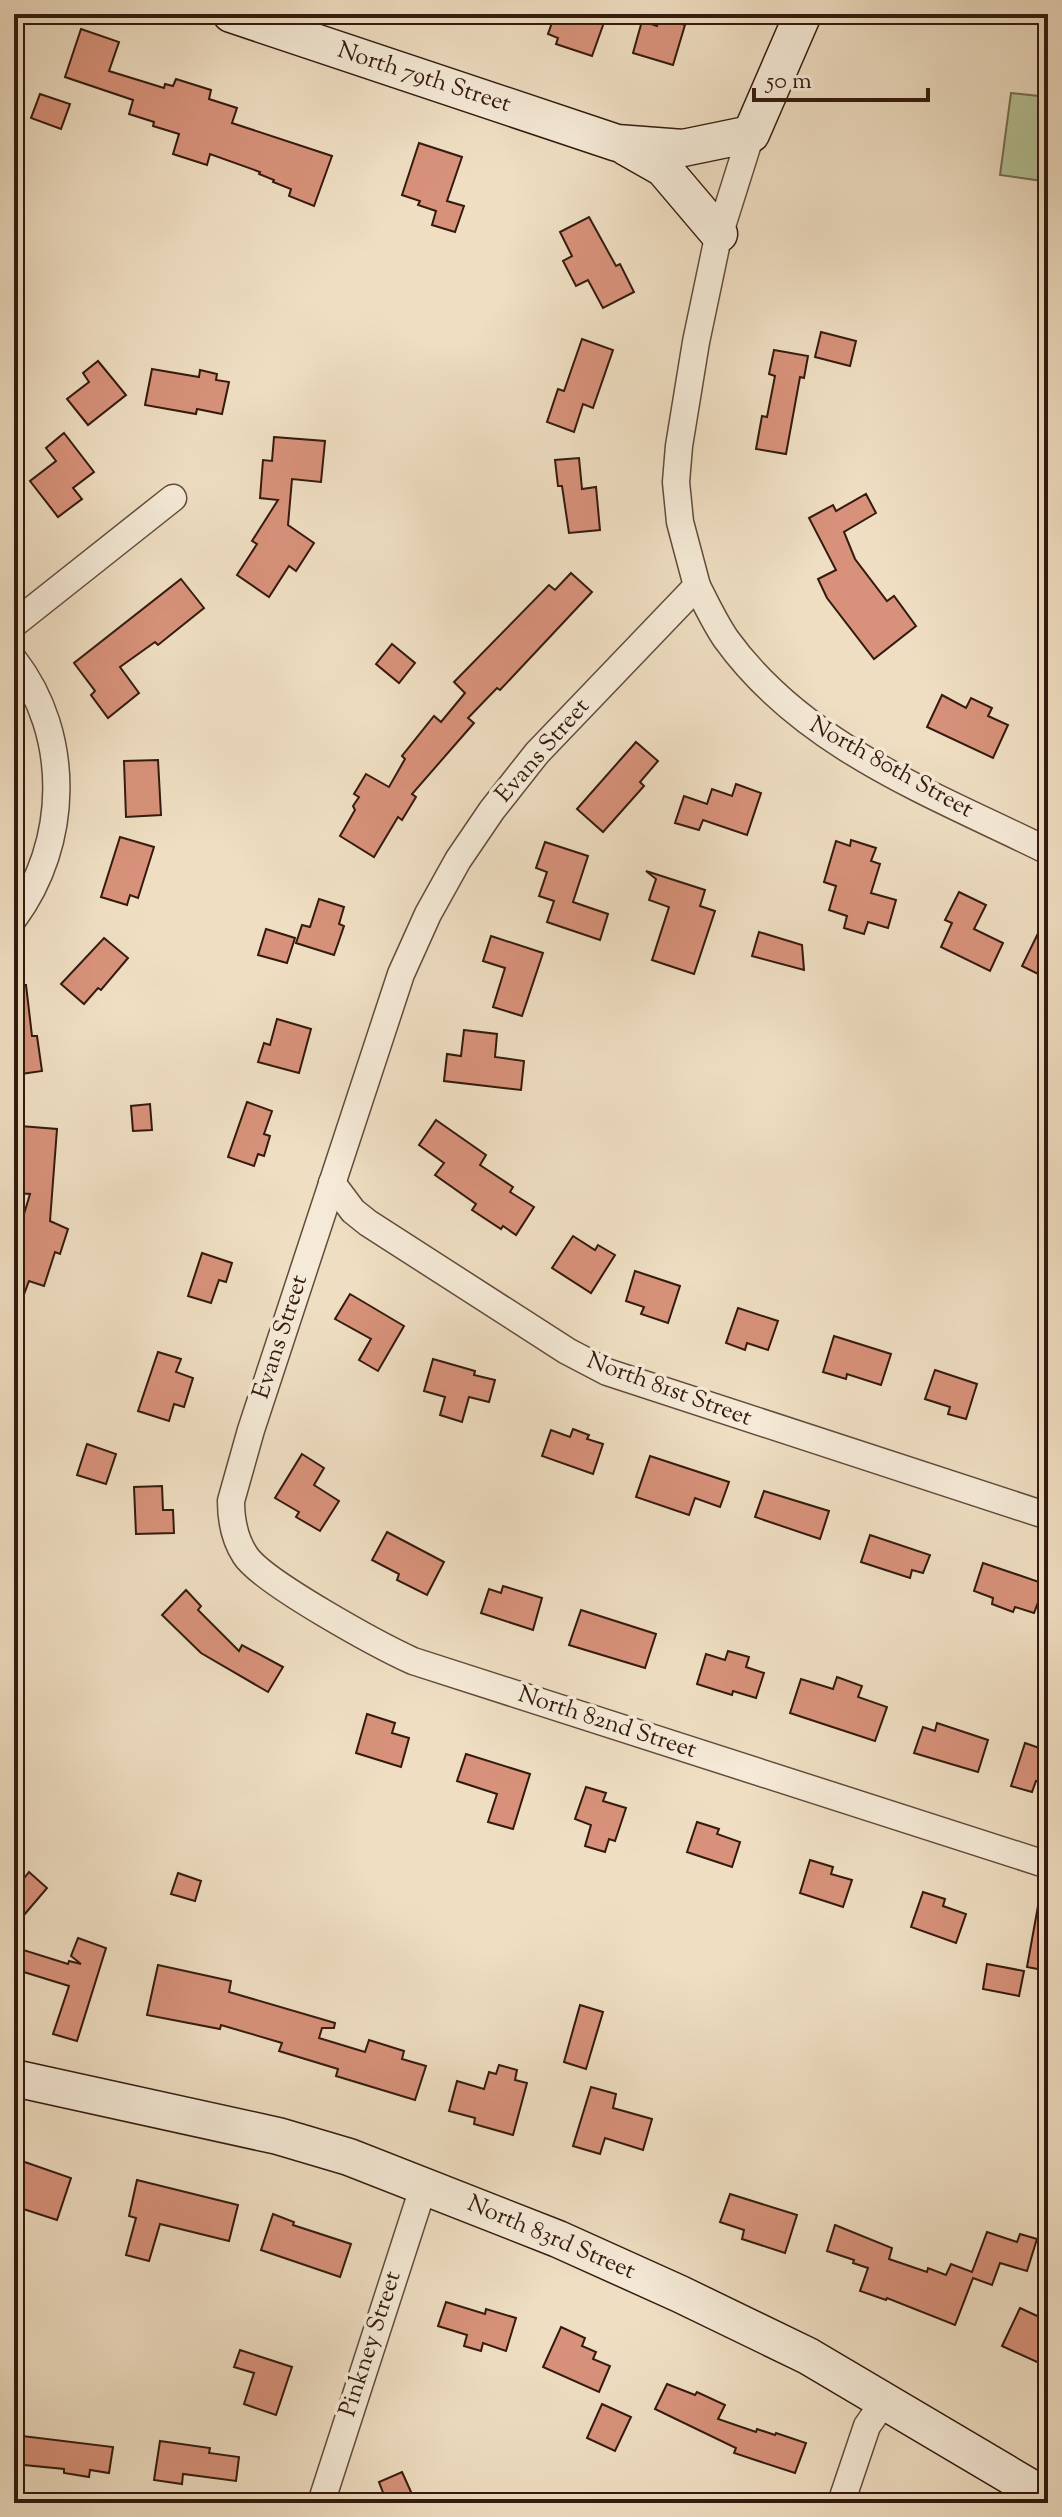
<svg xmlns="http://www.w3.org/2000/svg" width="1062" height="2517" viewBox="0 0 1062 2517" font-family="'Sorts Mill Goudy',serif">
	<rect width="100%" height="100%" fill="#efdec2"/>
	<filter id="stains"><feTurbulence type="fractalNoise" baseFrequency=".0025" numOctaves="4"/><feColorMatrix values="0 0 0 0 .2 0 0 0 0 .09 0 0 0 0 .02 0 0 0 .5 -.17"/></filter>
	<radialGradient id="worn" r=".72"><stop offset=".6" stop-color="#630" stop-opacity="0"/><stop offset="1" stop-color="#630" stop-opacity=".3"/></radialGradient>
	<polygon fill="#b4c297" stroke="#746e52" stroke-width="2" points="1011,93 1048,97 1048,139 1043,181 1000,175"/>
	<g fill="#d8927b" stroke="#341a0e" stroke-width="2">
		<polygon points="555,14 607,14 592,56 556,44 558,38 548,34"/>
		<polygon points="660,17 685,25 673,65 633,53 642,21 657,26"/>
		<polygon points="81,29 119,42 109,71 164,88 165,84 173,86 176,79 211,90 209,99 237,108 232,123 332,156 314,206 289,196 291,189 273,182 274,180 259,174 260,172 210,154 207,165 173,154 179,134 153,126 154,122 129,114 133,100 65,77"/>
		<polygon points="40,94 70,104 61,129 31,118"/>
		<polygon points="419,143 462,157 447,201 464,206 455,232 432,225 436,211 418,205 420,201 402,195"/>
		<polygon points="589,217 616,266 620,264 634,292 603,308 588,280 576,286 563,261 572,256 560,232"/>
		<polygon points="821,332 856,341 850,366 815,357"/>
		<polygon points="582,339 613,350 593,408 583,404 574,432 547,422 558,389 564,391"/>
		<polygon points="774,350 808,356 804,378 800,377 786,454 756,449 762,416 767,417 775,376 769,374"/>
		<polygon points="98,361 126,395 88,425 67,399 89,382 83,373"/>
		<polygon points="152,369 199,377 200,370 217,374 216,380 229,382 222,414 197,409 196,414 145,405"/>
		<polygon points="64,433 94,472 73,488 82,499 58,517 30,481 56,461 46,448"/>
		<polygon points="274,437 325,441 321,482 292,479 288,525 314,543 296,571 289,566 269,597 237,575 257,544 252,541 278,500 260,498 263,460 272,461"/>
		<polygon points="579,458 582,489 596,487 600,530 569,533 562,486 558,486 555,460"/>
		<polygon points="866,494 876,513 844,532 855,559 887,601 894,596 916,626 874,659 827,598 818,579 836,570 809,518 833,505 836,511"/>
		<polygon points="571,573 592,592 500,690 497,688 468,718 474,723 412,794 416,797 402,820 398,817 374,857 340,836 355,810 353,806 359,797 354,794 366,774 389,787 405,759 402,756 434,716 441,722 465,693 454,682 549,585 555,590"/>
		<polygon points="181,579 204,608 158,645 155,642 120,667 139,693 108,718 91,695 95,691 74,663"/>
		<polygon points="392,644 415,663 399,683 376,664"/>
		<polygon points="942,695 966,708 971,698 992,708 988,716 1008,725 993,758 927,727"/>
		<polygon points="636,742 658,761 640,782 644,786 603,832 577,809"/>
		<polygon points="158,760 161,815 126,817 124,761"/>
		<polygon points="736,784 761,793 747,835 703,820 699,830 675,823 684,796 707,804 712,789 732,796"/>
		<polygon points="120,837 154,847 138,898 130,895 127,905 101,897"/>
		<polygon points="851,840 876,848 871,861 880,864 871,893 896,900 888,928 868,922 864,934 844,928 847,916 829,910 836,886 824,882 836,841 850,846"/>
		<polygon points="545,842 588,856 573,902 608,914 600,940 547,922 554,901 539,896 547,872 536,868"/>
		<polygon points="646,871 705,890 700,906 715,911 694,974 652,960 669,907 649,900 656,879"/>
		<polygon points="959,892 986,905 974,929 1003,943 990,971 941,947 952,923 945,920"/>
		<polygon points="319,899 344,907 339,924 344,926 334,955 296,943 302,925 310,927"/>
		<polygon points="1048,913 1048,979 1022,966"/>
		<polygon points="266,929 295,938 287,963 258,955"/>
		<polygon points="759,932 802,945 804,970 752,956"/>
		<polygon points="491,936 543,953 522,1016 493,1007 505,968 483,961"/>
		<polygon points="104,938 128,958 101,990 98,988 84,1004 61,984"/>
		<polygon points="14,985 26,985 32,1036 37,1036 42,1071 14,1075"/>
		<polygon points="277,1019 311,1029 299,1073 258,1062 264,1043 270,1045"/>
		<polygon points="464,1030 497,1034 495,1057 524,1061 521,1090 444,1081 447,1054 461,1056"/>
		<polygon points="247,1102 272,1111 264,1134 270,1136 264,1156 258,1154 254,1166 228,1157"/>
		<polygon points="150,1104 152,1130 133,1131 131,1106"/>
		<polygon points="436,1120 486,1155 480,1165 513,1187 510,1192 534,1207 516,1235 503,1226 501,1229 472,1210 476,1204 435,1175 444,1163 419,1145"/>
		<polygon points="20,1126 57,1129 50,1221 68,1229 60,1254 55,1252 44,1286 29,1281 16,1316 14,1233 18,1234 30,1194 15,1193"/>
		<polygon points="573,1236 595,1250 598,1245 615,1255 591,1293 552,1268"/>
		<polygon points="202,1253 232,1263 226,1282 219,1280 211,1303 188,1296"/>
		<polygon points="635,1271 680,1286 668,1323 641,1314 644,1307 626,1301"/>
		<polygon points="350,1294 404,1326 378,1371 359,1360 371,1339 335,1319"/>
		<polygon points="738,1308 778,1321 768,1350 747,1343 745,1350 726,1343"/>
		<polygon points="834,1336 891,1354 881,1385 847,1374 846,1379 823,1372"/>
		<polygon points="158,1352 181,1359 176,1372 193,1378 184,1407 174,1404 169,1421 138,1411"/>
		<polygon points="433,1359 475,1371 474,1375 495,1380 489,1402 469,1397 462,1422 440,1415 445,1397 424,1391"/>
		<polygon points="935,1370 977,1384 966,1419 948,1414 950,1407 925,1399"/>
		<polygon points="573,1429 589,1435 587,1439 603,1444 593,1474 542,1456 551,1430 570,1437"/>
		<polygon points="87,1444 116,1454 106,1484 77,1475"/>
		<polygon points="302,1454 324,1468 314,1485 339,1501 320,1531 296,1517 299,1512 275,1498"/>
		<polygon points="650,1456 729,1482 720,1507 695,1498 689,1515 636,1497"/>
		<polygon points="162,1486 163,1510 173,1510 174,1533 136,1534 134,1487"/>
		<polygon points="764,1491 829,1511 820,1539 755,1517"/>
		<polygon points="387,1532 444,1562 427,1595 397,1580 399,1574 372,1560"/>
		<polygon points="870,1535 930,1555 923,1573 912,1570 910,1578 861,1562"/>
		<polygon points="983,1563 1045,1584 1034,1613 1015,1607 1013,1612 992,1604 993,1598 974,1591"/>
		<polygon points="503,1586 542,1598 533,1630 481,1613 489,1589 501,1593"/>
		<polygon points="186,1590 201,1606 198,1610 239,1651 242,1645 283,1667 268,1692 201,1653 162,1615"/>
		<polygon points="581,1610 656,1634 645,1668 569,1645"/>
		<polygon points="728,1651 749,1657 746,1667 764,1673 756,1698 733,1691 732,1695 697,1684 706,1654 725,1660"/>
		<polygon points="837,1677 862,1686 858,1697 887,1707 875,1741 790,1713 801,1679 833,1689"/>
		<polygon points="367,1714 395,1723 392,1733 409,1738 401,1767 356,1753"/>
		<polygon points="937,1723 988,1740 978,1772 914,1753 923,1727 935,1731"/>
		<polygon points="1025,1743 1048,1751 1048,1784 1036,1781 1032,1792 1011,1786"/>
		<polygon points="466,1754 530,1774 513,1829 488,1822 497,1794 457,1781"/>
		<polygon points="586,1787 606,1793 603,1801 626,1808 615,1841 609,1839 605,1852 585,1846 591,1825 575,1819"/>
		<polygon points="697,1822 719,1829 717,1834 740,1842 732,1867 687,1852"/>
		<polygon points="810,1860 833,1867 831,1874 852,1880 843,1907 800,1893"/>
		<polygon points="29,1872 47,1888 24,1915 14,1907 14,1891"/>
		<polygon points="178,1873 201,1881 195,1901 171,1894"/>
		<polygon points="923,1892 945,1899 943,1906 966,1914 956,1943 911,1927"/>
		<polygon points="1038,1906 1048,1907 1048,1971 1027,1967"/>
		<polygon points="78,1938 106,1948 77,2041 53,2034 69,1986 14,1969 14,1947 68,1964 69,1961 81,1964 71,1956"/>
		<polygon points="987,1964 1024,1971 1019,1996 983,1989"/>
		<polygon points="158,1965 231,1981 229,1992 335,2023 334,2028 322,2028 319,2038 365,2052 369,2040 404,2051 402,2059 426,2066 415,2100 336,2076 338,2069 279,2051 282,2043 221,2025 220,2029 147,2015"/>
		<polygon points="580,2005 603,2012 586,2069 564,2062"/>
		<polygon points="499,2065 517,2070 515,2080 527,2083 513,2135 474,2124 475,2118 449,2111 457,2081 484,2089 489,2072 496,2074"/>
		<polygon points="591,2087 616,2094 613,2108 652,2119 643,2150 605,2138 600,2154 573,2146"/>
		<polygon points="19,2160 71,2178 57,2220 14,2206 14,2175"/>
		<polygon points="137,2180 238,2205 229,2241 160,2224 149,2261 126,2255 136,2218 129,2216"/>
		<polygon points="730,2194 797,2215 785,2253 742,2239 744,2230 720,2222"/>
		<polygon points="273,2214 294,2222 293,2225 351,2244 340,2277 261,2250"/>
		<polygon points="835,2225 892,2248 889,2259 927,2272 928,2268 946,2275 951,2264 972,2272 987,2232 1017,2242 1020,2234 1037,2239 1027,2271 1000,2263 992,2285 973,2278 955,2325 887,2298 886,2300 860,2291 868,2268 853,2263 854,2260 827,2251"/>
		<polygon points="446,2302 485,2314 486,2309 516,2318 506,2351 483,2343 481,2351 464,2346 467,2335 438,2326"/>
		<polygon points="1020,2308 1048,2321 1048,2367 1002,2346"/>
		<polygon points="561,2327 585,2338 582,2346 596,2352 593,2359 610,2366 599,2392 543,2367"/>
		<polygon points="240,2350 292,2367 276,2415 244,2404 254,2373 234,2367"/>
		<polygon points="667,2384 695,2395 697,2392 725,2405 718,2419 756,2432 757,2429 775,2435 776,2433 806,2443 795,2473 734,2453 736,2448 655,2409"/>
		<polygon points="602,2404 631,2417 615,2451 587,2438"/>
		<polygon points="14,2435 113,2447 109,2473 90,2470 89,2477 64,2473 64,2469 14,2464"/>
		<polygon points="160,2441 210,2448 209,2453 239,2457 236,2481 183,2474 182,2484 154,2480"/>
		<polygon points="402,2472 416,2503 387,2503 379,2482"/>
	</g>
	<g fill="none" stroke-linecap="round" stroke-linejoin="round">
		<g stroke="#634b3b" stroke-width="29">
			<g id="street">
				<path d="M751 134 717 242 696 342 679 446 676 482 680 522 697 586 537 753 492 810 458 860 428 914 401 974 251 1430 231 1501C231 1520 234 1538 245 1555 262 1582 380 1646 413 1661L1048 1865"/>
				<path d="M697 586C706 604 715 623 726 639 804 747 933 794 1048 851"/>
				<polyline points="14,624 173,498"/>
				<path d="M14 660C72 735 69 844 14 918"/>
				<polyline points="332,1183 353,1211 368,1223 567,1351 607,1372 1048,1516"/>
				<polyline points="321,2503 424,2185"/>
				<polyline points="841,2503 867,2426 885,2400"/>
			</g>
		</g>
		<g stroke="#341a0e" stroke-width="39">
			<g id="secondary">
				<polyline points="231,14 617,143 683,148 751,134 803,14"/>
				<polyline points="626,147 663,168 719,234"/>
				<polyline points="14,2078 278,2136 349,2157 558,2239 680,2294 808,2356 1048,2498"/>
			</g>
		</g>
		<use href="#street" stroke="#f5ead7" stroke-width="26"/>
		<use href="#secondary" stroke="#f5ead7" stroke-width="36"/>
	</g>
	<g text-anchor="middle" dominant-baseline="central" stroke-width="7" stroke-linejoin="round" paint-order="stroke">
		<g font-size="24" fill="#341a0e" stroke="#f5ead7">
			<text transform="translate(424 78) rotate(18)">North 79th Street</text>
			<text transform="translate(543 751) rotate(-49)">Evans Street</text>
			<text transform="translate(891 768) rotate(29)">North 80th Street</text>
			<text transform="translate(281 1337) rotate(-72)">Evans Street</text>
			<text transform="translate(669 1390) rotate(20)">North 81st Street</text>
			<text transform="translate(607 1723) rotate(18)">North 82nd Street</text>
			<text transform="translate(551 2238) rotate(23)">North 83rd Street</text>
			<text transform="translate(371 2344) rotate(-72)">Pinkney Street</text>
		</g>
	</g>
	<rect width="1062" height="2517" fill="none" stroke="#efdec2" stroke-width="48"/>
	<rect x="16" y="16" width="1030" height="2485" fill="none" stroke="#341a0e" stroke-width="4"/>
	<rect x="24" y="24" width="1014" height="2469" fill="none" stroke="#341a0e" stroke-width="2"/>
	<path d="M754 88v12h174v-12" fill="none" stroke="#341a0e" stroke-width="4"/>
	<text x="766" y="88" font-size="24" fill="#341a0e" stroke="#f5ead7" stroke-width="6" paint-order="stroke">50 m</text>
	<rect width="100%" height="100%" filter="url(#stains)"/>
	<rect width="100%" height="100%" fill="url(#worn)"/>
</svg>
